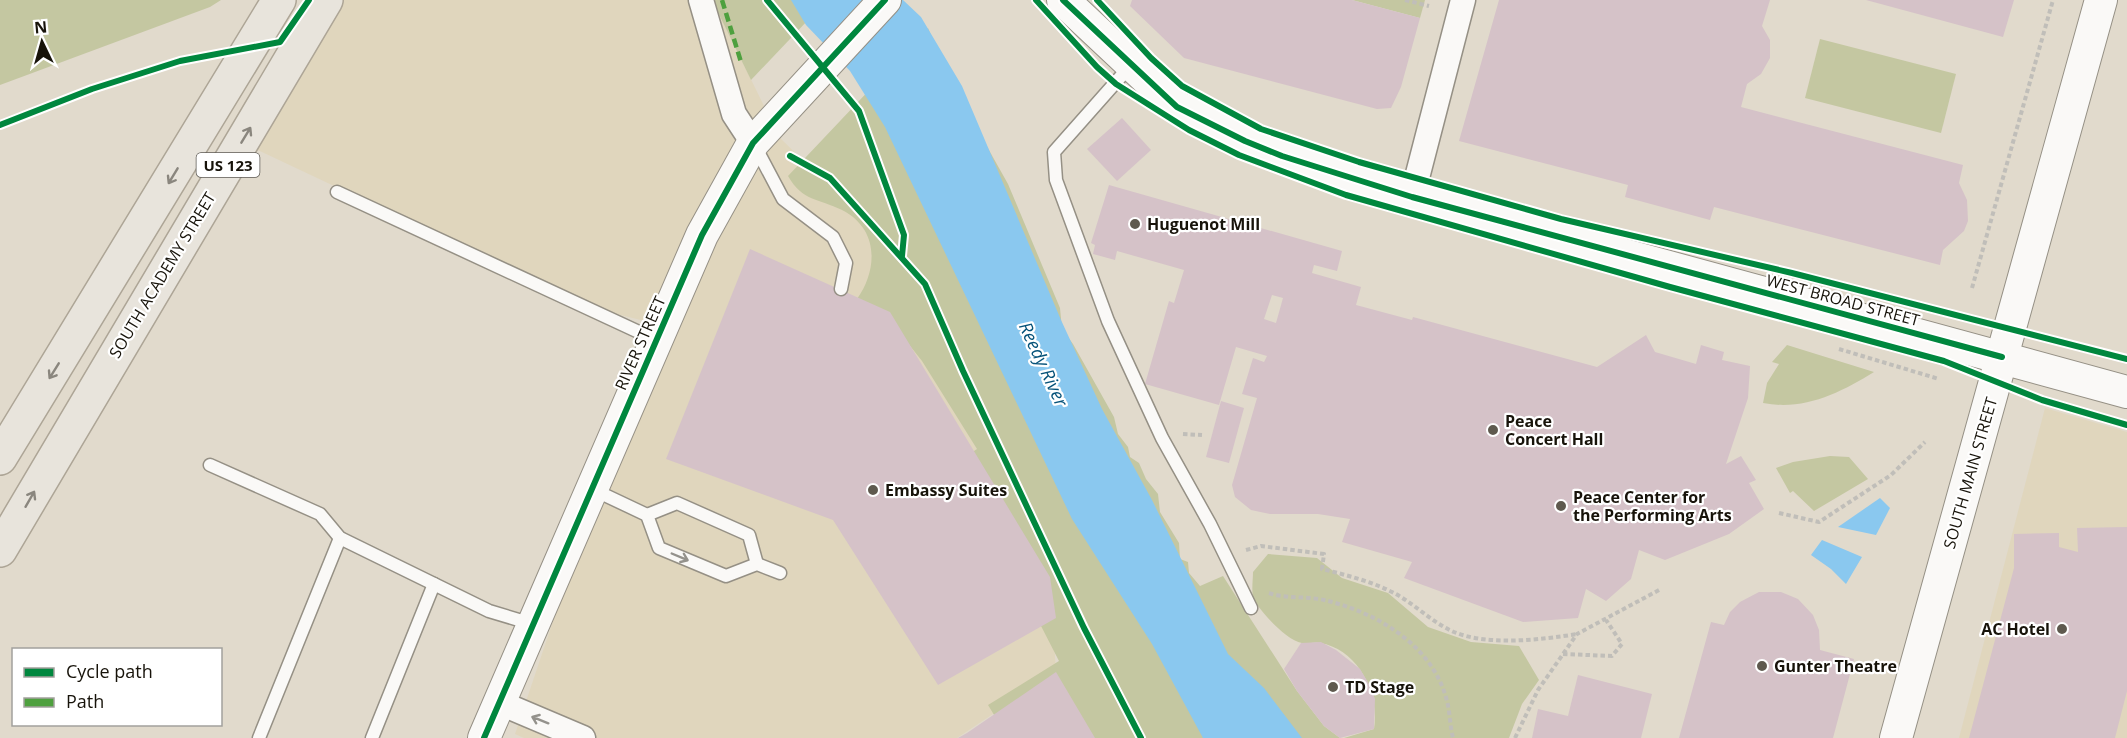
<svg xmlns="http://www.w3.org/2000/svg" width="2127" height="738" viewBox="0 0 2127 738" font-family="'Open Sans',sans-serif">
	<rect width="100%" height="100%" fill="#e1dacc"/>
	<g fill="#e0d6bd">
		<polygon points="312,0 712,0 766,110 768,126 855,212 1050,577 1056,672 957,738 524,738 515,734 629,396 666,326 595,309 230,137"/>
		<polygon points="2045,408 2127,432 2127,738 1959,738"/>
	</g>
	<g fill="#c4c7a1">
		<polygon points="0,0 221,0 210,7 0,85"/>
		<polygon points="712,0 827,0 751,80"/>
		<polygon points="1352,0 1425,0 1420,18"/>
		<path d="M928 28 953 86 1008 184 1060 308 1062 329 1073 344 1114 417 1118 434 1128 447 1130 457 1139 463 1146 479 1158 494 1160 512 1179 543 1180 559 1188 562 1189 573 1200 586 1223 576 1297 691 1324 726 1340 738H1094L999 723 988 705 1059 661 1040 624 968 455 977 449 922 361 903 337 857 299C878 269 879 229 842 210 818 198 803 202 788 176Z"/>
		<polygon points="1820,39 1956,74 1941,133 1805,98"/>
		<path d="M1787 345 1874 372C1840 393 1804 411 1763 403L1767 383 1779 364 1772 362Z"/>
		<polygon points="1830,456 1849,457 1868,479 1814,511 1793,491 1790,493 1776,468 1793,462"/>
		<path d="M1268 554 1317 558 1342 578 1388 593 1428 627 1471 642 1519 646 1539 680 1522 704 1509 738H1344L1374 729C1380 694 1358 649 1320 643 1314 641 1308 645 1302 643 1286 640 1262 613 1254 600 1251 593 1253 580 1253 572Z"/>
	</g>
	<g fill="#8ac8ef">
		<polygon points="791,0 903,0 921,17 962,86 1061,320 1102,409 1152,500 1228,654 1264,688 1302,738 1203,738 1152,644 1072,519 885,127 850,71 806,25"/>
		<polygon points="1880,498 1890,508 1876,535 1838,527"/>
		<polygon points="1822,540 1862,557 1846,584 1831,569 1811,555"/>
	</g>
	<g fill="#d5c2c8" fill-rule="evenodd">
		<polygon points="1132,0 1352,0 1420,18 1401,87 1391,108 1377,109 1184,58 1130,6"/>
		<polygon points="1499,0 1770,0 1762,26 1770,40 1770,58 1761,74 1747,84 1741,107 1963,165 1959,183 1967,200 1968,221 1964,231 1943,250 1940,265 1714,207 1710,220 1625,197 1628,185 1459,141"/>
		<polygon points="1866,0 2014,0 2003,37"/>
		<polygon points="1122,118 1151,150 1117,181 1087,149"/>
		<path d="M1109 185 1342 251 1337 271 1314 265 1312 273 1361 287 1356 305 1412 320 1413 317 1597 367 1646 335 1655 352 1696 364 1701 345 1724 352 1722 360 1750 366 1748 398 1726 464 1741 456 1756 480 1749 483 1764 509 1729 534 1665 560 1639 550 1631 579 1606 601 1586 589 1578 618 1523 622 1404 578 1412 562 1342 542 1350 519 1318 514H1270L1251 510 1235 497 1232 485 1257 398 1242 394 1253 358 1264 362 1267 356 1236 347 1219 405 1145 384 1169 301 1174 303 1184 270 1117 251 1115 260 1093 254 1095 245 1091 243ZM1272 295 1283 298 1276 323 1264 319Z"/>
		<polygon points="750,249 890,312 1050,577 1056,618 938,685 833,520 666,459"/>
		<polygon points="1221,401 1244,408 1229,463 1206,457"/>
		<polygon points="2127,527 2127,691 2115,738 1969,738 2014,568 2014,534 2059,533 2059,547 2078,552 2077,528"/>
		<polygon points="1759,592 1781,592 1798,599 1813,615 1819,630 1820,650 1854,659 1833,738 1679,738 1711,622 1724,625 1730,612 1740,602"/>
		<polygon points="1321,642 1336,650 1360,669 1369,684 1375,699 1374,729 1340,738 1324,726 1297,691 1284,669 1301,643"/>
		<polygon points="1056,672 1095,738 958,738 967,733"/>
		<polygon points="1578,675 1652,694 1641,738 1532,738 1538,709 1568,716"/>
	</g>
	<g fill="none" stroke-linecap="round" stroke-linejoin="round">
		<g stroke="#959085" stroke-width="15">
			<g id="service">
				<polyline points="1131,65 1054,152 1056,180 1108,321 1162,438 1210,524 1251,608"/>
				<polyline points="755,146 783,199 833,237 846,263 841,289"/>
				<polyline points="337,192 656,340"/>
				<polyline points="210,465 320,514 340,538 489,611 532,624"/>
				<polyline points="592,489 647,515 659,548 726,576 757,564 780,573"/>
				<polyline points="647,515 677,503 749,535 757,564"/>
				<polyline points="259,738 340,538"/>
				<polyline points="372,738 434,584"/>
			</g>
		</g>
		<g stroke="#959085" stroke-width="27">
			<g id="minor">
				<polyline points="701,0 734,114 753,143"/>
				<polyline points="1412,197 1463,0"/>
				<polyline points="498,702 583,738"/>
			</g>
		</g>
		<g stroke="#959085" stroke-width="34">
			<g id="tertiary">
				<polyline points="1063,0 1177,107 1245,141 1282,156 1412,197 2127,392"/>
				<polyline points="484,738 702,235 753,143 885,0"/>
				<polyline points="1896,738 2101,0"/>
			</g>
		</g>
		<g stroke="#ada596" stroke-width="36">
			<g id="trunk">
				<polyline points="0,458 279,0"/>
				<polyline points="0,550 326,0"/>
			</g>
		</g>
		<g stroke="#c0beb9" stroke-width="4" stroke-dasharray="4.5 3" stroke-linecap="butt">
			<polyline points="1405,0 1429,6"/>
			<polyline points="1972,288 2053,0"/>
			<polyline points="1839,349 1939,379"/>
			<polyline points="1183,434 1202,435"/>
			<polyline points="1779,513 1819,522 1891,475 1925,442"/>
			<path d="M1246 550 1261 546 1324 554 1322 569C1346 575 1370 581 1392 592 1414 603 1431 622 1454 632 1488 646 1540 640 1577 634"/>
			<path d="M1269 593C1286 599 1306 596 1324 600 1376 612 1433 645 1447 701 1450 713 1450 726 1453 738"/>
			<polyline points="1563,654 1612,656 1622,644 1606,620"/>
			<polyline points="1515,738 1538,690 1577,634 1661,589"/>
		</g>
		<use href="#service" stroke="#faf9f7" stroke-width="12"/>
		<use href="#minor" stroke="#faf9f7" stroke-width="24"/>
		<use href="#tertiary" stroke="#faf9f7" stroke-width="32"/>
		<use href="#trunk" stroke="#e8e4dc" stroke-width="33"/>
		<polyline stroke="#4ea03e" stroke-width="4.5" stroke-dasharray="9 4.5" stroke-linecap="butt" points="722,0 741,62"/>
		<g stroke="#fff" stroke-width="10">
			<g id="cycleway">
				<polyline points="767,0 859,111 904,235 902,256"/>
				<polyline points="1036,0 1097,67 1116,84 1189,130 1239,155 1346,195 1670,287 1944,361 2042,400 2127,425"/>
				<polyline points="1063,0 1177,107 1245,141 1282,156 1412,197 2002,357"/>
				<polyline points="1097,0 1151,58 1182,86 1261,129 1359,162 1561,219 1792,273 2127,359"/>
				<polyline points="0,125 92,89 180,61 280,42 309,0"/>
				<polyline points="790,156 830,178 925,284 963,371 1084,628 1141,738"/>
				<polyline points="484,738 702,235 753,143 885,0"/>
			</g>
		</g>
		<use href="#cycleway" stroke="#00873e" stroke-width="6"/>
	</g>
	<defs><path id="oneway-shaft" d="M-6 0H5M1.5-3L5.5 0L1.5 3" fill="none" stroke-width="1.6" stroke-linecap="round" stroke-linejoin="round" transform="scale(1.5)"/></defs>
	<g stroke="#8a867e">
		<use href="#oneway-shaft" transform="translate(246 135) rotate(-59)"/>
		<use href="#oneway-shaft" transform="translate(173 176) rotate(121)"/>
		<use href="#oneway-shaft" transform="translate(54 371) rotate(122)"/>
		<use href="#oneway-shaft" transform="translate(30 499) rotate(-60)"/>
	</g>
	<g stroke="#94928c">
		<use href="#oneway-shaft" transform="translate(680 557) rotate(23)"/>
		<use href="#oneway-shaft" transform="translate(540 720) rotate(-158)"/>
	</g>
	<g fill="#5e594e" stroke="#fff" stroke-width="2">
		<circle cx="1135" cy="224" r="6"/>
		<circle cx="1493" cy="430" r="6"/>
		<circle cx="873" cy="490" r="6"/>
		<circle cx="1561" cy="506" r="6"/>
		<circle cx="2062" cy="629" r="6"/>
		<circle cx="1762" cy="666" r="6"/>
		<circle cx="1333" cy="687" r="6"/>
	</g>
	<g text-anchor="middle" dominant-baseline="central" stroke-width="4.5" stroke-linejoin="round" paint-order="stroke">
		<rect fill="#fff" stroke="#5d5a54" stroke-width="1.5" x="196.5" y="153" width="63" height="24" rx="4.5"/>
		<g font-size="15" font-weight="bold" fill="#17130a">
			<text x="228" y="165">US 123</text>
		</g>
		<g font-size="16" font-weight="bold" fill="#17130a" stroke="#fff" text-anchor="start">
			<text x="1147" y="224">Huguenot Mill</text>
			<text x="1505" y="421">Peace<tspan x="1505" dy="18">Concert Hall</tspan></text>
			<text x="885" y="490">Embassy Suites</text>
			<text x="1573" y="497">Peace Center for<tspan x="1573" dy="18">the Performing Arts</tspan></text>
			<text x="2050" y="629" text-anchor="end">AC Hotel</text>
			<text x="1774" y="666">Gunter Theatre</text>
			<text x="1345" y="687">TD Stage</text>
		</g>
		<g font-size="16" fill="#17130a" stroke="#fff">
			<text transform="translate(162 275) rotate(-59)">SOUTH ACADEMY STREET</text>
			<text transform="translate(1843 300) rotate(15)">WEST BROAD STREET</text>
			<text transform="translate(640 343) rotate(-66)">RIVER STREET</text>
			<text transform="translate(1970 473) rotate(-74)">SOUTH MAIN STREET</text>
		</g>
		<g font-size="18" font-style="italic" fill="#055279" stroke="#fff">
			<text transform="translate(1044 364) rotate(65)">Reedy River</text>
		</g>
	</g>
	<rect x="12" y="648" width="210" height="78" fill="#ffffff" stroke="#a2a19d" stroke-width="1.5"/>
	<rect x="24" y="668" width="30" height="9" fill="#00873e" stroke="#a2a19d" stroke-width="1.5"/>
	<text x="66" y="678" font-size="18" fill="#17130a">Cycle path</text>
	<rect x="24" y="698" width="30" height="9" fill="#4ea03e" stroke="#a2a19d" stroke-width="1.5"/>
	<text x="66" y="708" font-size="18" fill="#17130a">Path</text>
	<g transform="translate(42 42) rotate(355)" stroke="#ffffff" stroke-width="4.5" paint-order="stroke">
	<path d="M0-4.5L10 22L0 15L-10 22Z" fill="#17130a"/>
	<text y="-9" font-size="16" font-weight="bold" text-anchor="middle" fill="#17130a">N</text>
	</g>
</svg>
